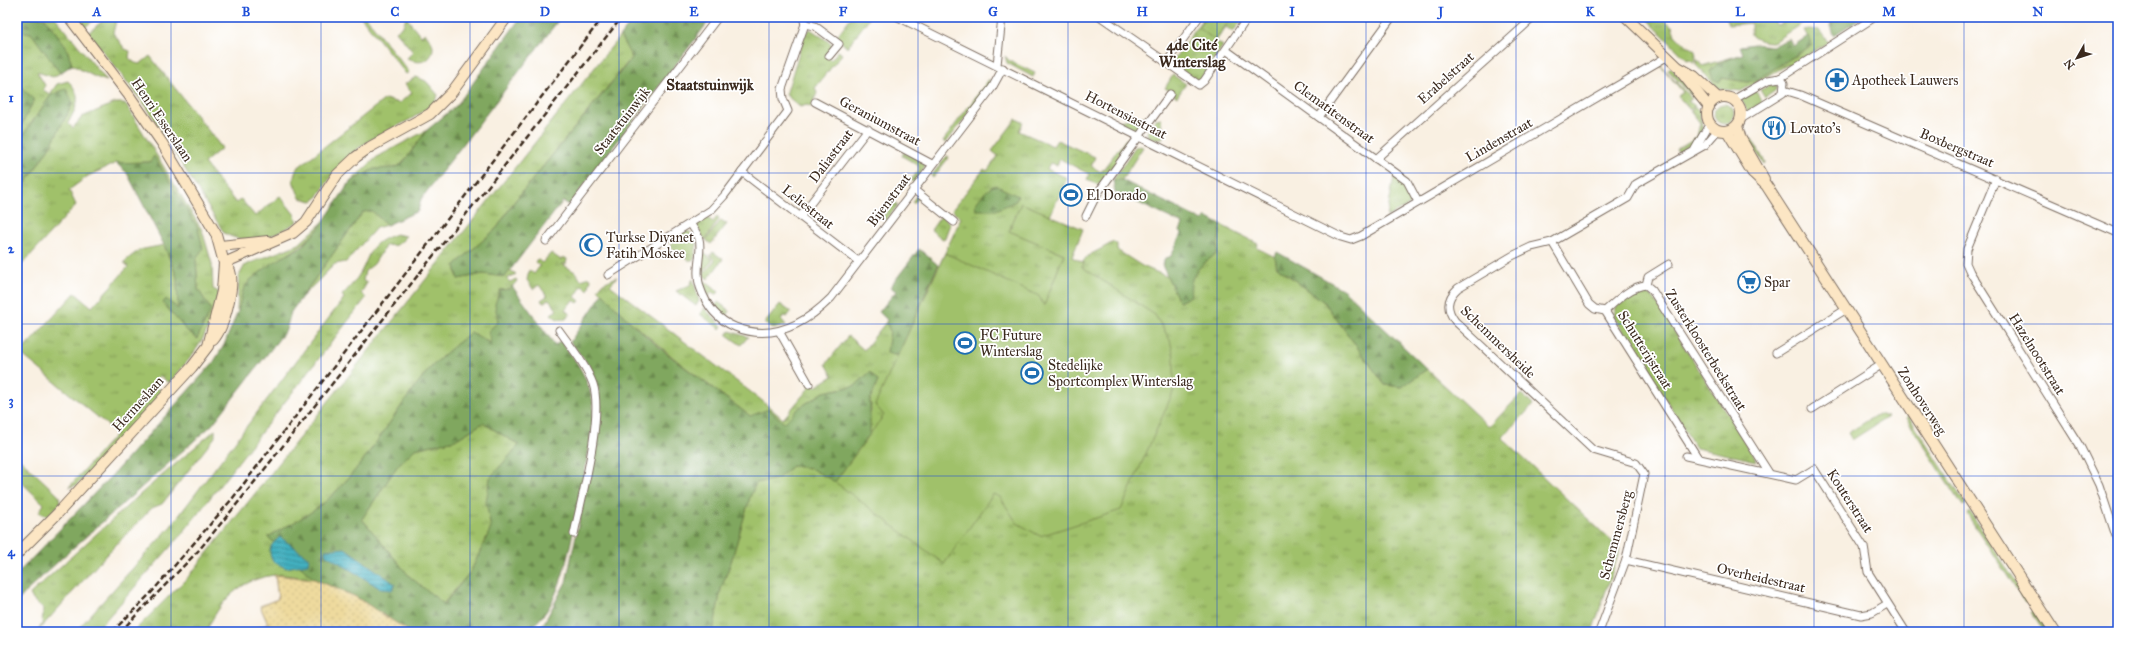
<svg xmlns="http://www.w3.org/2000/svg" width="2135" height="649" viewBox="0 0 2135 649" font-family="'IM FELL Great Primer',serif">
	<defs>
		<pattern id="grass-tufts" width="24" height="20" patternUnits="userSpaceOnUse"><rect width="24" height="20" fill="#a0c16a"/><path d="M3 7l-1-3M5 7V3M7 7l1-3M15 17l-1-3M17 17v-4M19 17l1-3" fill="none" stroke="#849d57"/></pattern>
		<pattern id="forest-firs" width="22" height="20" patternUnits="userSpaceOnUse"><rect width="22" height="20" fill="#80a75e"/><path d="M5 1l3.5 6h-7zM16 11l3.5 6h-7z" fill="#6a884d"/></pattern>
		<pattern id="sand-dots" width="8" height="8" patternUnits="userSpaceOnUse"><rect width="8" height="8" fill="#eeda9e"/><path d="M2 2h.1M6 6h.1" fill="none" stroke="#cdbb88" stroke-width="1.8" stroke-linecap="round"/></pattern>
		<pattern id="water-rules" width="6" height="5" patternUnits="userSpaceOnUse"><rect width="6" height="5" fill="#43b0c0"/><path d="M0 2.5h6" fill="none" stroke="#398f9b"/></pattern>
	</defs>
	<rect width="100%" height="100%" fill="#fff"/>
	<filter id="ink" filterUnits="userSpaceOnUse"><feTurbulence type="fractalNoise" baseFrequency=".025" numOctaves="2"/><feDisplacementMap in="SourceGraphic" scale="8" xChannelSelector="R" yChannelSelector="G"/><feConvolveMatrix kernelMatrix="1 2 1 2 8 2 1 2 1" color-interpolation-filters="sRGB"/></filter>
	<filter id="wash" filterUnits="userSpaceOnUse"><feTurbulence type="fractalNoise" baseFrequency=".012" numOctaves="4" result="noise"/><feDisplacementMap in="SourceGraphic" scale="16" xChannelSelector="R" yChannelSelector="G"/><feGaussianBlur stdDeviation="0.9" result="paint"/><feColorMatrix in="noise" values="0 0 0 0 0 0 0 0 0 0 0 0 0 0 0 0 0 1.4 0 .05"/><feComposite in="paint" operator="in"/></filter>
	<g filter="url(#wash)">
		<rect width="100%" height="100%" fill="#f9f0e2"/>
		<g fill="url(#grass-tufts)" stroke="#6e7644">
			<polygon points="44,17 55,17 107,81 95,77 72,65 66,46"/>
			<polygon points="77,17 98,17 85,27"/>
			<path d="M107 17H117L113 33 125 49 130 51 129 58 135 63 140 64 150 56 222 148 204 163 236 203 241 199 255 216 280 196 295 215 297 222C276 236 247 247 224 233L147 107 88 33Z"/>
			<polygon points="361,17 366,17 409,72 406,74"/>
			<path d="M406 17 421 36 425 33C428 37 433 42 433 47 433 63 417 65 407 58L413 52 396 31 403 26Z"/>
			<polygon points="851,17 870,17 847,48 836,37"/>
			<polygon points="1204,17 1244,17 1233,32 1226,27 1216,41 1223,46 1201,78 1196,80 1174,64 1174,59"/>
			<polygon points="1649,17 1661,17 1672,26 1675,35 1680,40 1695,51 1696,57 1694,63 1690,59 1687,60 1647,19"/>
			<path d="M1726 17H1773L1776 25 1801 17H1819L1804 22 1773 42C1765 42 1757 41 1751 35V23L1729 25Z"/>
			<polygon points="810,29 831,43 832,48 826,55 831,60 838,51 842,54 815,88 817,93 811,107 807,105 800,107 786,95 805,33"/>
			<polygon points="1809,29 1819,30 1828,42 1790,66 1789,64 1741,91 1722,89 1721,87 1719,89 1696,65 1697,59 1702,66 1743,54 1717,64 1719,82 1722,78 1748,82 1758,79 1812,45 1804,30"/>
			<path d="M17 31 31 32 60 73 53 77 37 72 45 85 43 90 50 94 57 84 68 81C84 96 76 108 68 123L73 128 82 117 115 103H125L202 230 212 264 213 289 219 292C210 335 197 351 169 383L160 376 153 384 163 393 77 485 69 487 117 433 20 353 75 293 92 307 128 267 124 262 139 250 164 245 177 277 178 310 186 330 211 310 198 289 196 260 150 162 116 163 88 176 69 190 76 205 17 270V197L52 143 73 103 51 95 17 144V134L34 100 17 82Z"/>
			<path d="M620 36 632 57 514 202 497 228 455 265 458 279 483 274 505 277 510 270 516 274 507 279 510 282 516 279 517 281 510 289 500 290 496 304 498 322 492 344 471 332C451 349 430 365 415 387 386 426 362 469 325 502 311 515 286 526 268 537L314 579C302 578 286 574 274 575 239 580 220 601 206 632H133L189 576Z"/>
			<polygon points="1005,56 1010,61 1035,73 1033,77 1007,63"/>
			<polygon points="1660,65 1692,99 1688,101 1695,106 1690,110 1678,96 1683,92"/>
			<polygon points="1671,67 1688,88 1698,95 1695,99 1668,70"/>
			<polygon points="1173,75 1186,84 1177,97 1165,88"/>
			<path d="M416 77 426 81 438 95C435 105 420 113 411 119 390 130 365 140 348 157 335 170 326 184 316 199L312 201 300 198 293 181 296 169 385 99 399 103 412 93 405 84Z"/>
			<polygon points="989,79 991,84 946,143 943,141"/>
			<polygon points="1773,84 1776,86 1776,90 1765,98 1760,90"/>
			<polygon points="1755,90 1763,103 1748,113 1741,98"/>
			<circle cx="1724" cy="114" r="10"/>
			<polygon points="1695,107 1699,110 1703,130 1696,141 1678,152 1676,149 1697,137 1700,123 1691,111"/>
			<polygon points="1144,116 1146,121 1140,129 1136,130 1119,124 1120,121"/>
			<polygon points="1161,118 1163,138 1152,139 1148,137 1147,132 1156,119"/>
			<path d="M1016 119 1023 122 1019 131 1053 146 1057 140 1095 157 1091 166 1101 172 1126 139 1129 141V145L1101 184H1096L1087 180 1089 174 1060 159 1057 165 1050 163 1047 169 1067 178 1050 216 1021 203 1010 231 1064 254 1044 307 1039 297 1000 381 1174 356C1159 298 1129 302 1078 289 1082 251 1082 261 1113 242L1117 244V250L1142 266 1168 277 1180 302 1190 296C1188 273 1201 266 1217 253L1221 225 1258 244 1257 248 1275 257 1277 267 1324 302 1385 385 1402 387 1427 369 1489 427 1521 394 1533 405 1502 438 1620 549 1592 632H713L721 589 731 562 750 497 756 483 777 479 792 466 810 468 871 412 870 400 878 381 869 373 855 386 824 392 799 408 784 423 750 416 681 364 620 313 598 289 603 283 617 277 610 285 760 399 783 419 809 388 811 382 815 387 833 376 826 364 848 336 864 350 886 322 890 331 887 353 898 355 961 218 952 210 984 169 987 171 998 156 992 151Z"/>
			<polygon points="427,130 402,164 394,168 374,169 350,182 377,157"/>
			<polygon points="1752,139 1765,162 1764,164 1749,140"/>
			<polygon points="1139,145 1143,147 1122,180 1113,180 1135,147"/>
			<polygon points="904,152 923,163 925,166 915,183 911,180 919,170 918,165 902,156"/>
			<polygon points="947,156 949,157 933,178 931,176"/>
			<polygon points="1394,176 1404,183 1412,200 1409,205 1387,217"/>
			<polygon points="917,195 942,215 950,224 944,240 931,230 941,216 919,197 914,203 912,202"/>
			<polygon points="894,202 898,205 886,220 882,218"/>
			<polygon points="372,211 387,225 376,228 346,262 335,264 302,297 363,212"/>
			<polygon points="706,217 713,222 717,217 719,219 705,240 696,226 698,222"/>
			<polygon points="721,220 727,224 711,244 706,240"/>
			<path d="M324 221C304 252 268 261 244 289 240 294 242 307 237 310L239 276 245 265 299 244Z"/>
			<polygon points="684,231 690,232 697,244 694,260 688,260 671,247 673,238"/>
			<path d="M396 234 406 236C400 244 396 247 386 245L374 264 365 271 363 281 367 283 361 293 366 298 182 534 95 632H75L171 526 344 298 342 295C347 290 353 284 357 278 372 256 365 244 396 234Z"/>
			<polygon points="702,252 713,260 701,274"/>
			<polygon points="713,252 723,259 708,279 703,275 715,260 710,256"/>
			<path d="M551 253 561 260 563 257 567 259 566 264H562L575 272 581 280 590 277 591 279 588 290 582 286 575 297 580 301 578 303 573 300 565 310 570 314 566 319C559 320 556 319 551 314L557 310 549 299 543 303 541 300 547 296 539 285 533 289 527 280 529 270 534 274 540 266 535 262 537 259 542 263Z"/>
			<polygon points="693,279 699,301 696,306 676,291 690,285"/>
			<polygon points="702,279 719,292 716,295 712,292 708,297"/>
			<path d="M1639 292H1646L1653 297 1757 461 1696 448 1614 317C1614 303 1627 298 1639 292Z"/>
			<polygon points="718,302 730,311 726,317 714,307"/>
			<polygon points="780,304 791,312 787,317 784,316 781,319 786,325 773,329 765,323"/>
			<polygon points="704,308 722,326 720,329 700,314"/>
			<polygon points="730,331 748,337 741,345 727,335"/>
			<polygon points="1878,414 1888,417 1852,440 1848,433"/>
			<polygon points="1907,414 1966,504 1963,506 1906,418"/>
			<polygon points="483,423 519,445 490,478 489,519 491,528 471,571 443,604 410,577 362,519 398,465 415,449 455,440"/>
			<polygon points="215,430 215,437 162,504 152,508 106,555 37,632 42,624 43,609 33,600 30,594 145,490"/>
			<polygon points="17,456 59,496 60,504 47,516 39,512 44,504 17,478"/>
			<polygon points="1970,512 2028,601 2025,603 1967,514"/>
			<polygon points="2034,610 2048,632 2044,632 2031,612"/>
		</g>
		<g fill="url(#forest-firs)" stroke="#5e683e" fill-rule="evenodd">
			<polygon points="17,17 44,17 66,46 72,65 60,73 31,33 17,31"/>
			<polygon points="521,17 561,17 421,199 418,211 387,225 372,211 363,212 291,312 286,330 212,425 64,556 26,592 17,602 17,574 113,474 213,363 224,345 238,311 243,290 250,280 271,264 301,247 317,231 350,182 374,169 394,168 402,164 427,130 457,105"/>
			<polygon points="635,17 712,17 569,205 563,201 505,277 483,274 458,279 455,265 497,228 514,202 632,58 620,36"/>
			<polygon points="1828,17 1862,17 1834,35"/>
			<polygon points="1808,36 1812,45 1758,79 1748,82 1722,78 1719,82 1713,79 1710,71 1717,64 1743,54 1740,46 1754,44 1772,46 1789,39 1793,46"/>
			<polygon points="17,82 34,100 17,134"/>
			<polygon points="66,89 73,103 52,143 17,197 17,144 51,95"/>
			<polygon points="154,156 198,228 203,248 196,260 198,289 211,310 197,339 186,330 163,303 166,299 178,309 177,277 164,245 127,173 116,163 150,162"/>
			<path d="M1113 180H1122L1203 221 1206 217 1221 225 1217 253C1201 266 1188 273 1191 296L1179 302 1162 265 1165 259 1171 256 1181 234 1180 231 1183 224 1115 192Z"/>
			<path d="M995 185 1018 196 1016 201 996 210H976L975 205C981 196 986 190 995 185Z"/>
			<polygon points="919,249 938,265 898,356 887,353 890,331 886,322 887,320 879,312 896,291 890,287"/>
			<polygon points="1277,252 1344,290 1427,369 1402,387 1385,385 1324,302 1277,267 1275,257"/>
			<path d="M512 286 555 345 561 341C576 360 589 379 593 403 596 425 585 467 581 490 573 528 569 567 552 602 546 614 536 624 526 632H410L356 597 314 579 268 537C286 526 310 515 325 502 362 469 386 426 415 387 430 365 451 349 471 332L491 344 488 331 498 322 495 304 500 290 510 289ZM483 423 519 445 490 478 486 502 491 528 471 571 444 604 410 577 362 519 398 465 415 449 455 440Z"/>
			<path d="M603 293C644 341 700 378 750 416L769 409 784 423 799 408 824 392 855 386 870 372 878 381 870 400V434L835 482 810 468 792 466 777 479 756 483 750 497 731 562 721 589 713 632H534L545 621 566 582 593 456 599 392 587 363 570 342Z"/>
		</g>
		<polygon fill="url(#sand-dots)" stroke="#94825e" points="275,575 314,579 356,597 410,632 256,632 258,628 268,624 260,606 278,599"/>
		<g fill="#a0c16a" stroke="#6e7644">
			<polygon points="1206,17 1232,17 1215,40 1198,28"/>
			<polygon points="1021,203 1083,229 1072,257 1084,263 1082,267 1155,315 1170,340 1174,357 1174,390 1121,510 1040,536 1017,523 1000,497 993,494 944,564 835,482 884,415 875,405 945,253 1039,296 1044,306 1064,254 1009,231"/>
		</g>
		<g fill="url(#water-rules)" stroke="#3f6d6f">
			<path d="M280 537 309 558 308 564 286 568 273 562C267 550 270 545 280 537Z"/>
			<polygon points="345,548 395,584 392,590 381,589 325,554 325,550"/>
		</g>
	</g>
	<g filter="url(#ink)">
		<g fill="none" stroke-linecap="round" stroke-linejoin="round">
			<g stroke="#7e6f63" stroke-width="9">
				<g id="street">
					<polyline points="803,17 805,24 815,26 839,44 829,56"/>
					<polyline points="898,17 1341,237 1351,240 1361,236 1668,56"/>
					<polyline points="1101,17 1199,85 1204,81 1248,17"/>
					<polyline points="1226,50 1407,181 1418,202"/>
					<polyline points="1166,63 1199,17"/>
					<polyline points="997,65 1002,17"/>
					<polyline points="1780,78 1875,17"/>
					<polyline points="1784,90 1800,95 2118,233"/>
					<polyline points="1733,100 1768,80 1780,78"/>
					<polyline points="815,102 932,164"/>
					<polyline points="1319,117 1392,17"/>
					<polyline points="1741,119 1783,93 1784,83 1780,78"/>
					<polyline points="1695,149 1710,123"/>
					<polyline points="1376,159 1534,17"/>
					<polyline points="742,172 858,261"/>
					<polyline points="1996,179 1967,249 1966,263 1970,272 2081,448 2099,485 2118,542"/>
					<polyline points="913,189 954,222"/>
					<polyline points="1086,216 1097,194 1170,94"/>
					<polyline points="800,217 868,129"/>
					<path d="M690 223C693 228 698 234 699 239 703 252 694 269 700 287 706 305 718 320 735 327 772 342 805 324 831 298L992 88 1003 68"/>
					<polyline points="546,241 718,17"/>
					<polyline points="1552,242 1589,304 1595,309 1605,311 1698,458"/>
					<polyline points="608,275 711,210 724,196 788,111 783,99 782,89 805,24"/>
					<polyline points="1646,285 1648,277 1669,264"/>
					<path d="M1605 311C1616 301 1631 286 1646 285L1652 290 1769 473"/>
					<path d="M559 330C571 347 586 365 593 384 604 416 581 500 574 534"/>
					<polyline points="779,331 809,384"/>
					<polyline points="1776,353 1845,310"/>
					<polyline points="1812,409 1881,365"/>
					<polyline points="1686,456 1796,480 1814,469 1864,547 1868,572 1906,632"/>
					<polyline points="1626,560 1861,615 1872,613 1887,604"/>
					<path d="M1599 632 1626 560 1644 474 1636 463 1593 450 1455 321C1446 309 1446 299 1458 288L1512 256 1531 247 1552 242 1628 198 1636 184 1705 145 1718 130"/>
				</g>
			</g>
			<g stroke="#7e6f63" stroke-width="12">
				<g id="secondary">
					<polyline points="1626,17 1678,67 1694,76 1718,98"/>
					<polyline points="1681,72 1709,107"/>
					<circle cx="1724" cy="114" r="17"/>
					<polyline points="1737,126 1741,139 1764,179"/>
					<polyline points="1727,131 1752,172 1766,185 2055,632"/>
					<polyline points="220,246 268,241"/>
					<polyline points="224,263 293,233 306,222 337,175 356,157 370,147 430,114 452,92 507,17"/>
					<path d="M213 340C224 328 235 287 230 271 229 269 226 266 224 263"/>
					<polyline points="17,554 58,513 192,367 208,346 222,291 224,263 216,234 162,143 128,94 69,17"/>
				</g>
			</g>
			<use href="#street" stroke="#fff" stroke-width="7"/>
			<use href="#secondary" stroke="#fce6c4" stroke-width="10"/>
			<g stroke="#3b2a1e" stroke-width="2.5" stroke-dasharray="6 3" stroke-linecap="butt">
				<polyline points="112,632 151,593 232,499 603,17"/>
				<polyline points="120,632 199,550 241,499 622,17"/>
			</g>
		</g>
	</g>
	<path fill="none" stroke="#1d4ed8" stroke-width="1" stroke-opacity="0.55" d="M171 17V632M321 17V632M470 17V632M619 17V632M769 17V632M918 17V632M1068 17V632M1217 17V632M1366 17V632M1516 17V632M1665 17V632M1814 17V632M1964 17V632M17 173H2118M17 324H2118M17 476H2118"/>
	<defs>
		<g id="pharmacy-ring" transform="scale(1.15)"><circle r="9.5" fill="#fff" stroke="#1f6fb2" stroke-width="1.5"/><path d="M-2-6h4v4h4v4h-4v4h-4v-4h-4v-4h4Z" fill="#1f6fb2"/></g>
		<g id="restaurant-ring" transform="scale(1.15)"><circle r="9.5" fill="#fff" stroke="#1f6fb2" stroke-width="1.5"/><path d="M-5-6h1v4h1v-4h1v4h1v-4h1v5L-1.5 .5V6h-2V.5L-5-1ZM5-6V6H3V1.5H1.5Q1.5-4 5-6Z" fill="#1f6fb2"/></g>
		<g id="stadium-ring" transform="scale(1.15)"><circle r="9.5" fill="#fff" stroke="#1f6fb2" stroke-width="1.5"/><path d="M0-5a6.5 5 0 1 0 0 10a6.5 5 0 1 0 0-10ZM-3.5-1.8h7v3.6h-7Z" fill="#1f6fb2"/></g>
		<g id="mosque-ring" transform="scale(1.15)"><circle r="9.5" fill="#fff" stroke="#1f6fb2" stroke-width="1.5"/><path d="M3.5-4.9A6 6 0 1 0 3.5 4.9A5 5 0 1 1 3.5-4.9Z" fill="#1f6fb2"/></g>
		<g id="supermarket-ring" transform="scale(1.15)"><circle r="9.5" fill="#fff" stroke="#1f6fb2" stroke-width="1.5"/><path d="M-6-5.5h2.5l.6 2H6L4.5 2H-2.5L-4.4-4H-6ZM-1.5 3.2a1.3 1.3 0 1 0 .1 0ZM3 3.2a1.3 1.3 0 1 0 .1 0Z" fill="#1f6fb2"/></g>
	</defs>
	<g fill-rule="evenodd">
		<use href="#pharmacy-ring" x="1837" y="80"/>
		<use href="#restaurant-ring" x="1774" y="128"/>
		<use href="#stadium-ring" x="1071" y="195"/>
		<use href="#mosque-ring" x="591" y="245"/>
		<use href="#supermarket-ring" x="1749" y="282"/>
		<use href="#stadium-ring" x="965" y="343"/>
		<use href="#stadium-ring" x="1032" y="373"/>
	</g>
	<g text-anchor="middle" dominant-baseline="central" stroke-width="3.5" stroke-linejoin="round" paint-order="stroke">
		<g font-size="14" fill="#3b2a1e" stroke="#fff">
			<text transform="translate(1446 78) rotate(-42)">Erabelstraat</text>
			<text transform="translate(1334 112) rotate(36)">Clematitenstraat</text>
			<text transform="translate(1126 115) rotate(27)">Hortensiastraat</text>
			<text transform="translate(162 120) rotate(56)">Henri Esserslaan</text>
			<text transform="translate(622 121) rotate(-52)">Staatstuinwijk</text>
			<text transform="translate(880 121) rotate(28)">Geraniumstraat</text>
			<text transform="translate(1499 140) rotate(-30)">Lindenstraat</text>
			<text transform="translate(1957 148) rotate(23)">Boxbergstraat</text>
			<text transform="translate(831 156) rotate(-53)">Daliastraat</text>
			<text transform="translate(889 200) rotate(-53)">Bijenstraat</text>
			<text transform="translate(808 207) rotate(38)">Leliestraat</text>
			<text transform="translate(1498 342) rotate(44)">Schemmersheide</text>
			<text transform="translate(1645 350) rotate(58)">Schutterijstraat</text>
			<text transform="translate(1706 350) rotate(58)">Zusterkloosterbeekstraat</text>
			<text transform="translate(2037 354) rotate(58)">Hazelnootstraat</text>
			<text transform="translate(1922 401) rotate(57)">Zonhoverweg</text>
			<text transform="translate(138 404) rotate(-48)">Hermeslaan</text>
			<text transform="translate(1850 501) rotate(57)">Kouterstraat</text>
			<text transform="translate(1616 535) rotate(-75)">Schemmersberg</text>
			<text transform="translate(1761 578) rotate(13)">Overheidestraat</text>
		</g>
		<g font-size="14" fill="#3b2a1e" stroke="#fff" text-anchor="start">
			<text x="1852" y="80">Apotheek Lauwers</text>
			<text x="1790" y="128">Lovato's</text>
			<text x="1086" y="195">El Dorado</text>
			<text x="606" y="237">Turkse Diyanet<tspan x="606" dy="16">Fatih Moskee</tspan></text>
			<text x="1764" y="282">Spar</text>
			<text x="980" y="335">FC Future<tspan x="980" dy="16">Winterslag</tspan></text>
			<text x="1048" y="365">Stedelijke<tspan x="1048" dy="16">Sportcomplex Winterslag</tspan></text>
		</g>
		<g font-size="15" font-weight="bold" fill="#3b2a1e" stroke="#fff">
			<text x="1192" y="45">4de Cité<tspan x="1192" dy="17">Winterslag</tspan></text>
			<text x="710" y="85">Staatstuinwijk</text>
		</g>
	</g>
	<rect width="2135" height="649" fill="none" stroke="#fff" stroke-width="44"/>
	<g transform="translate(2077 58) rotate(231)" stroke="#ffffff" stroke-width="3" paint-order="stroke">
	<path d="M0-3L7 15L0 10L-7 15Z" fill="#3b2a1e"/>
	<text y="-6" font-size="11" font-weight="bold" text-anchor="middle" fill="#3b2a1e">N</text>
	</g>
	<rect x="22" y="22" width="2091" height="605" fill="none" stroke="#1d4ed8" stroke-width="1.5"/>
	<g font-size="13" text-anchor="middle" font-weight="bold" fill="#1d4ed8">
		<text x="97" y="16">A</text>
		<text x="246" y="16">B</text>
		<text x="395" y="16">C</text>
		<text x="545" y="16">D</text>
		<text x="694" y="16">E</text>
		<text x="843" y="16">F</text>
		<text x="993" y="16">G</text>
		<text x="1142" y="16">H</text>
		<text x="1292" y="16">I</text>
		<text x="1441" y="16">J</text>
		<text x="1590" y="16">K</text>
		<text x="1740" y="16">L</text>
		<text x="1889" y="16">M</text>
		<text x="2038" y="16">N</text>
		<text x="11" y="102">1</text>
		<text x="11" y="253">2</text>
		<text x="11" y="405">3</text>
		<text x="11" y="556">4</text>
	</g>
</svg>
